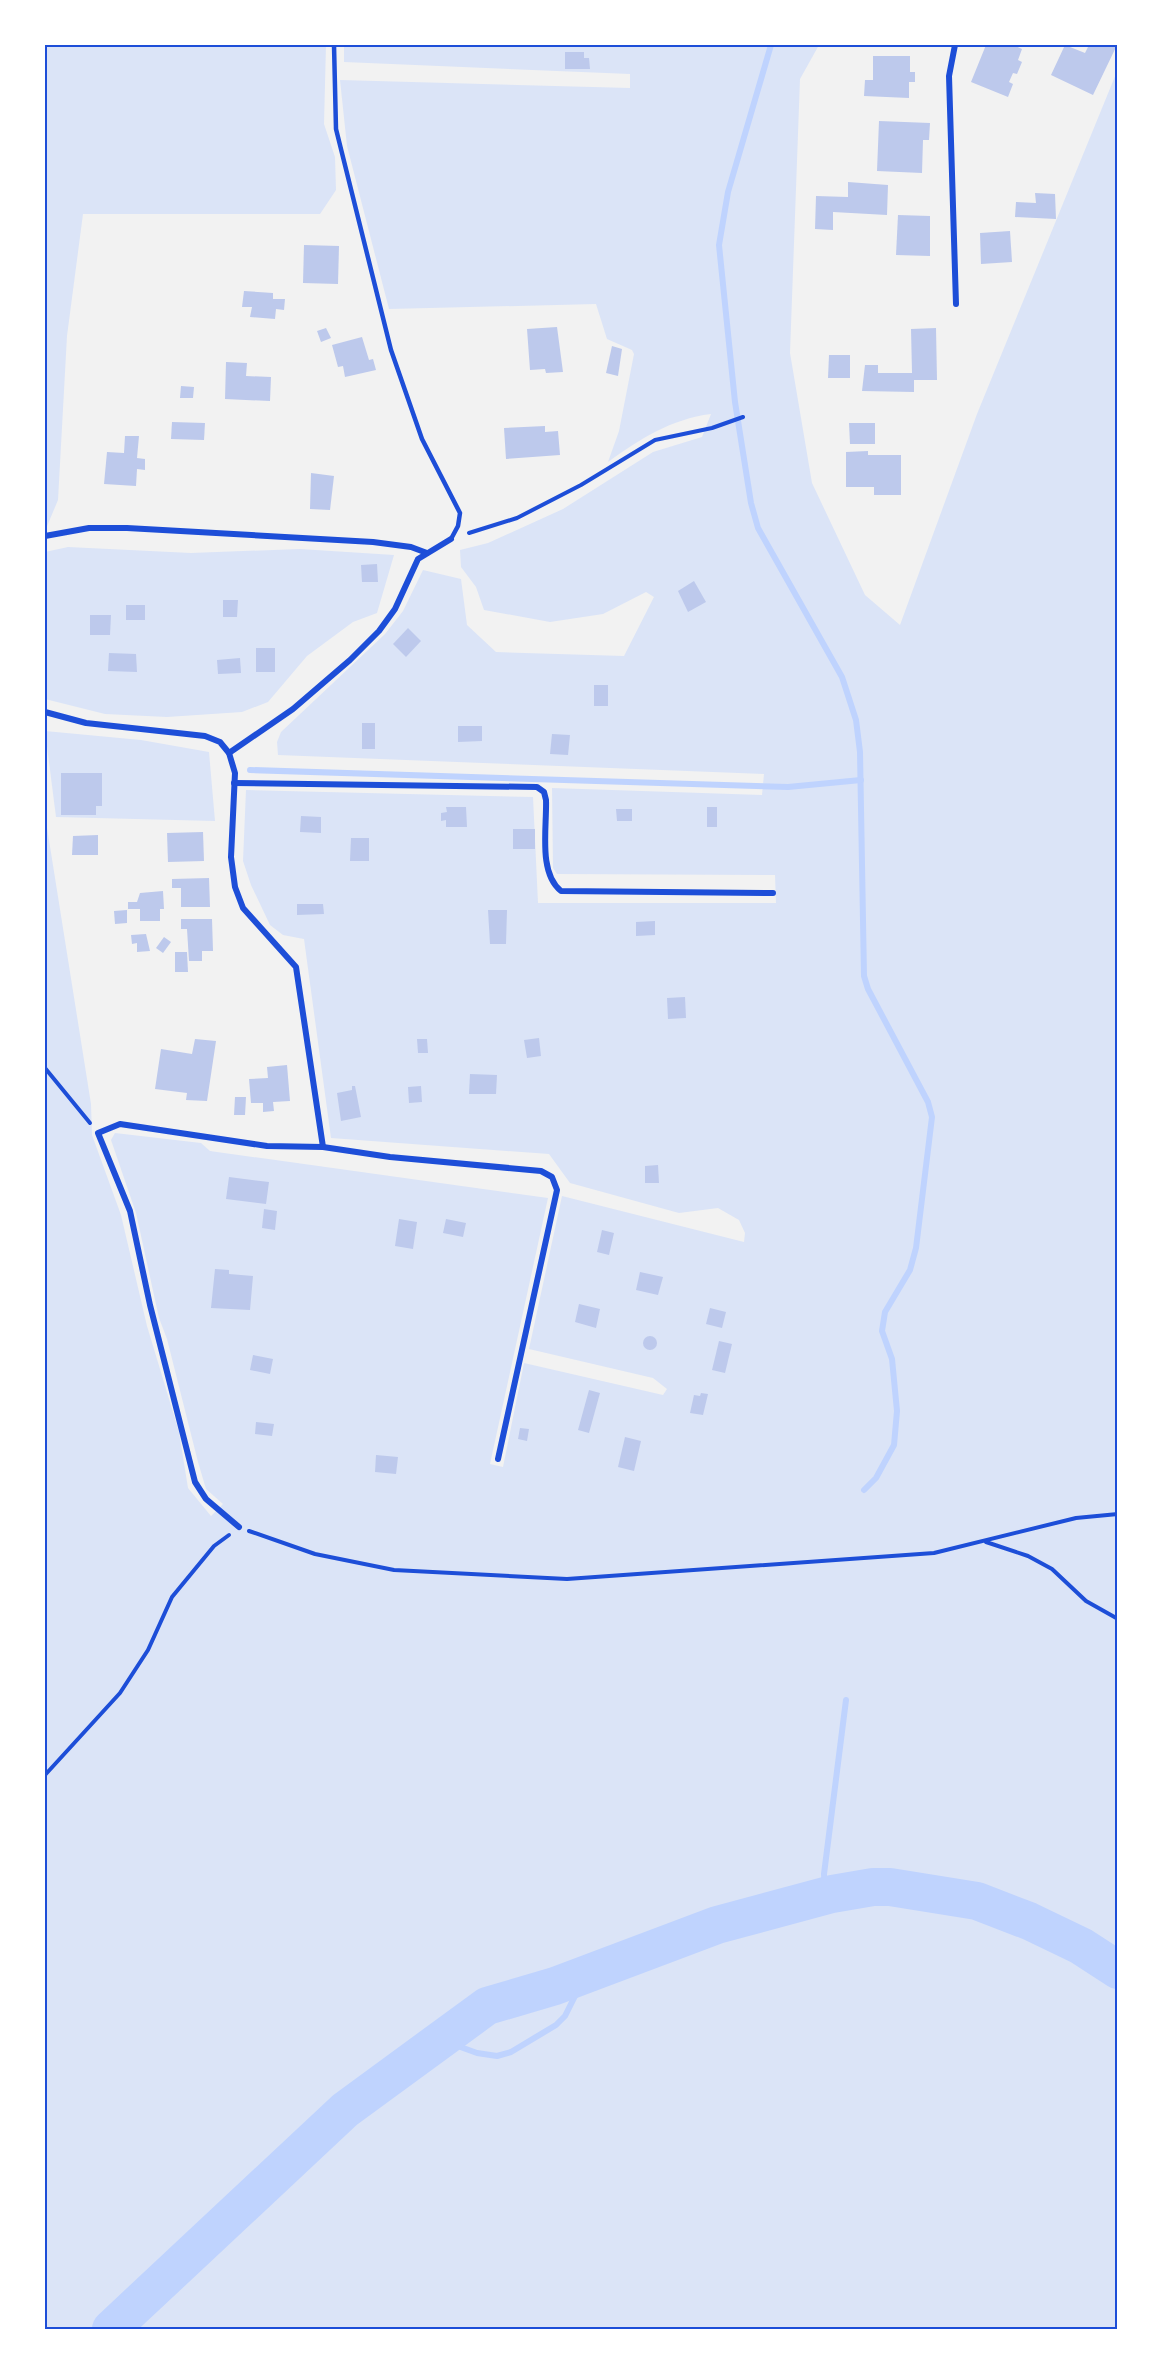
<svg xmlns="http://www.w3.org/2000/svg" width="1163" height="2374" viewBox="0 0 1163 2374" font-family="'PT Sans Narrow',sans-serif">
	<rect width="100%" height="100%" fill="#f2f2f2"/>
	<g fill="#dbe4f7">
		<polygon points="45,45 326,45 324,124 335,157 336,190 320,214 83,214 67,336 58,500 45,531"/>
		<path d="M344 45H819L800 79 790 353 812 483 865 595 900 625 977 414 1118 69V2329H45V815L91 1104 92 1135 121 1215 147 1326 179 1432 188 1488 211 1516 223 1504 206 1489 198 1462 167 1339 159 1318 136 1213 111 1140 115 1133 201 1143 210 1151 548 1198 490 1464 503 1467 524 1363 663 1395 667 1389 653 1378 529 1349 562 1196 744 1242 745 1233 739 1220 718 1208 679 1213 570 1183 549 1154 331 1138 304 939 283 935 270 925 251 885 243 861 246 790 533 797 538 903H776L775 875 557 874 553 868 552 788 762 795 764 774 278 755 277 742 281 732 385 634 403 611 423 570 461 579 467 625 496 652 624 656 654 597 646 592 603 614 550 622 484 610 476 587 461 567 460 550 488 543 563 509 653 452 702 437 711 414C671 419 640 439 608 462L619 431 634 354 632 350 607 339 596 304 389 309 347 146 340 80 630 88V74L344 62Z"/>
		<polygon points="68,547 191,553 300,549 394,555 377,613 353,622 307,656 268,702 242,712 167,717 105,714 45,699 45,552"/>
		<polygon points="45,731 141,740 209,752 215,821 56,817"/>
	</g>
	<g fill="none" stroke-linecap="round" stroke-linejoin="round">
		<g stroke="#bfd3fe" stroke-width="6">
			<polyline points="771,45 728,192 719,245 735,402 751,503 758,528 842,677 856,720 860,752 864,976 868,989 928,1102 932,1117 916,1248 910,1270 885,1312 882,1331 892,1359 897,1411 894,1445 876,1478 864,1490"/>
			<polyline points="250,770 788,787 861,780"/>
			<polyline points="825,1896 824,1874 846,1700"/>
			<polyline points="445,2037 455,2045 477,2053 497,2056 511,2052 556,2025 565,2016 586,1974"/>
		</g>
		<polyline stroke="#bfd3fe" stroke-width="38" points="111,2329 345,2110 487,2006 555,1986 717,1925 832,1894 873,1887 890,1887 977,1901 1029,1921 1081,1946 1118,1970"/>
	</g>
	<g fill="#bdc9ec">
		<polygon points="986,45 1013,45 1022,49 1018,60 1022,62 1017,74 1013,73 1009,82 1013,84 1008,97 971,82"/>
		<polygon points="1065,45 1085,53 1089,45 1117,45 1093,95 1051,75"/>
		<polygon points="565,52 584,52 584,58 589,58 590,69 565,69"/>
		<polygon points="873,56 910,56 910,72 915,72 915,82 909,82 909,98 864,96 865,80 873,80"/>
		<polygon points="879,121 930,123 929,140 923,140 922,173 877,171"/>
		<polygon points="848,182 888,185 887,215 833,212 833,230 815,229 816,196 848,197"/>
		<polygon points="1035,193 1055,194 1056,219 1015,217 1016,202 1036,203"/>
		<polygon points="898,215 930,216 930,256 896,255"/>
		<polygon points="1010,231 1012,262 981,264 980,233"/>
		<polygon points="304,245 339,246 338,284 303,283"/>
		<polygon points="244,291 273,293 273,299 285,299 284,310 276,309 275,319 250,317 252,307 242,307"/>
		<polygon points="557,327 563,372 546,373 545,369 530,370 527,329"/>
		<polygon points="326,328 331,338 321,342 317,331"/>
		<polygon points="936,328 937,380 914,380 914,392 862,391 865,365 878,365 878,373 912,373 911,329"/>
		<polygon points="362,337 369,360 373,359 376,370 345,377 343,366 338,367 332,345"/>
		<polygon points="612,346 622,349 618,376 606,373"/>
		<polygon points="829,355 850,355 850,378 828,378"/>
		<polygon points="226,362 247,363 246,376 271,377 270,401 225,399"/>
		<polygon points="181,386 194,387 193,398 180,398"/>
		<polygon points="172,422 205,423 204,440 171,439"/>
		<polygon points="849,423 875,423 875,444 850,444"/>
		<polygon points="545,426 545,432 558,431 560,455 506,459 504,428"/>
		<polygon points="125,436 139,436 137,458 145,459 145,470 137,469 136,486 104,484 107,452 124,453"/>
		<polygon points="868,451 868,455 901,455 901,495 874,495 874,487 846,487 846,452"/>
		<polygon points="311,473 334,476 330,510 310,509"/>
		<polygon points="377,564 378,582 362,582 361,565"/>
		<polygon points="694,581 706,602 688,612 678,591"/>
		<polygon points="223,600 238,600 237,617 223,617"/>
		<rect x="126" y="605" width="19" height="15"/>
		<polygon points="90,615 111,615 110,635 90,635"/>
		<polygon points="408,628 421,641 406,657 393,644"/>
		<rect x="256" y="648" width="19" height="24"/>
		<polygon points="109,653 136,654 137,672 108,671"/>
		<polygon points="240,658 241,673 218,674 217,660"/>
		<rect x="594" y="685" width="14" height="21"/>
		<rect x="362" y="723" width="13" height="26"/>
		<polygon points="458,726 482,726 482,741 458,742"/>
		<polygon points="552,734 570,735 568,755 550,754"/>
		<polygon points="61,773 102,773 102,806 96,806 96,815 61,815"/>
		<polygon points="446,807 466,807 467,827 446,827 446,820 441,821 441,813 447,812"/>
		<rect x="707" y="807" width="10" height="20"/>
		<polygon points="616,809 632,809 632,821 617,821"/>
		<polygon points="301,816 321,817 321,833 300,832"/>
		<rect x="513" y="829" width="22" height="20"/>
		<polygon points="203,832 204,861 168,862 167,833"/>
		<polygon points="98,835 98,855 72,855 73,836"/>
		<polygon points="351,838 369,838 369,861 350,861"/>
		<polygon points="209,878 210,907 181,907 181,888 172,888 172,879"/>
		<polygon points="163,891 164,909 160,909 160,921 140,921 140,909 128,909 128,902 137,902 140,893"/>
		<polygon points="297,904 323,904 324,914 297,915"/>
		<polygon points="127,910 127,923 115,924 114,911"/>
		<polygon points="488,910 507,910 506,944 490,944"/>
		<polygon points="181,919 212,919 213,951 202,951 202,961 189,961 187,929 181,929"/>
		<polygon points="655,921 655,935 636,936 636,922"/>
		<polygon points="146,934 150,951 137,952 137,943 132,944 131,935"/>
		<polygon points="164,937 171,942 163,953 156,948"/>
		<polygon points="175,952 187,952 188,972 175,972"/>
		<polygon points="685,997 686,1018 668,1019 667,998"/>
		<polygon points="539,1038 541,1056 527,1058 524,1040"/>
		<polygon points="195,1039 216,1041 207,1101 186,1100 187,1093 155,1089 161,1049 192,1054"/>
		<polygon points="417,1039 427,1039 428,1053 418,1053"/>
		<polygon points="287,1065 290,1101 273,1102 274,1111 263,1112 263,1103 251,1103 249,1079 268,1078 267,1067"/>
		<polygon points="470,1074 497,1075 496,1094 469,1094"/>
		<polygon points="352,1086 355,1086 361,1117 341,1121 337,1093 352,1090"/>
		<polygon points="421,1086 422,1102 409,1103 408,1087"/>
		<polygon points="235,1097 246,1097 245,1115 234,1115"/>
		<polygon points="658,1165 659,1183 645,1183 645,1166"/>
		<polygon points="229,1177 269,1182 266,1204 226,1199"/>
		<polygon points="264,1209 277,1211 275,1230 262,1228"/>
		<polygon points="399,1219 417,1222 413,1249 395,1246"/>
		<polygon points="446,1219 466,1223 463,1237 443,1233"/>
		<polygon points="602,1230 614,1233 609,1255 597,1252"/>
		<polygon points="215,1269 229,1270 229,1274 253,1276 250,1310 211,1308"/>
		<polygon points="640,1272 663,1277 658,1295 636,1290"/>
		<polygon points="579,1304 600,1309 596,1328 575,1322"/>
		<polygon points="710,1308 726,1312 722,1328 706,1324"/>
		<circle cx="650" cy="1343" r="7"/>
		<polygon points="719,1341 732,1344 725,1373 712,1370"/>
		<polygon points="253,1355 273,1359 270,1374 250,1370"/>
		<polygon points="589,1390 600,1393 589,1433 578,1430"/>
		<polygon points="701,1393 708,1394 703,1415 690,1413 694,1395 700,1396"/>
		<polygon points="256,1422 274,1424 272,1436 255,1434"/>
		<polygon points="520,1428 529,1429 527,1441 518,1439"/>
		<polygon points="625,1437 641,1441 634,1471 618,1467"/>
		<polygon points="376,1455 398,1457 396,1474 375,1472"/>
	</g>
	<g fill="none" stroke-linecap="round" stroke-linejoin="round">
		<g stroke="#1d4ed8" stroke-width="4">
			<polyline points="469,533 517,518 581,485 655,440 712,428 743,417"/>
			<polyline points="45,1068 90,1123"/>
			<polyline points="249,1531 315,1554 394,1570 567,1579 934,1553 1076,1518 1118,1514"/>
			<polyline points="986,1542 1028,1556 1052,1569 1086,1601 1118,1619"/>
			<polyline points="45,1775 120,1693 148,1650 172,1597 214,1546 229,1535"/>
		</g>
		<polyline stroke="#1d4ed8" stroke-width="4.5" points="334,45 336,129 391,350 422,439 460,513 458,526 451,539"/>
		<g stroke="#1d4ed8" stroke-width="6">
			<polyline points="955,45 949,76 956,304"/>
			<polyline points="45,536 89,528 127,528 373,542 411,547 427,553"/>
			<polyline points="45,712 86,723 205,736 220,742 229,753 235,773 231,857 235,887 243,908 296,967 323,1147 267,1146 120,1124 98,1133 130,1211 150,1305 195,1482 206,1499 239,1527"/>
			<polyline points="229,753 293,709 350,660 379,631 395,609 418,559 451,539"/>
			<path d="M234 783 537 787 544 792 546 800C547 827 538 873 561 891L773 893"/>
			<polyline points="323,1147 390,1157 541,1171 552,1177 557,1190 498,1459"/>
		</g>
	</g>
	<rect width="1163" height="2374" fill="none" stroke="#ffffff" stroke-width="93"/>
	<rect x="46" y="46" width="1070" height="2282" fill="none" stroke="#1d4ed8" stroke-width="2"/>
</svg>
